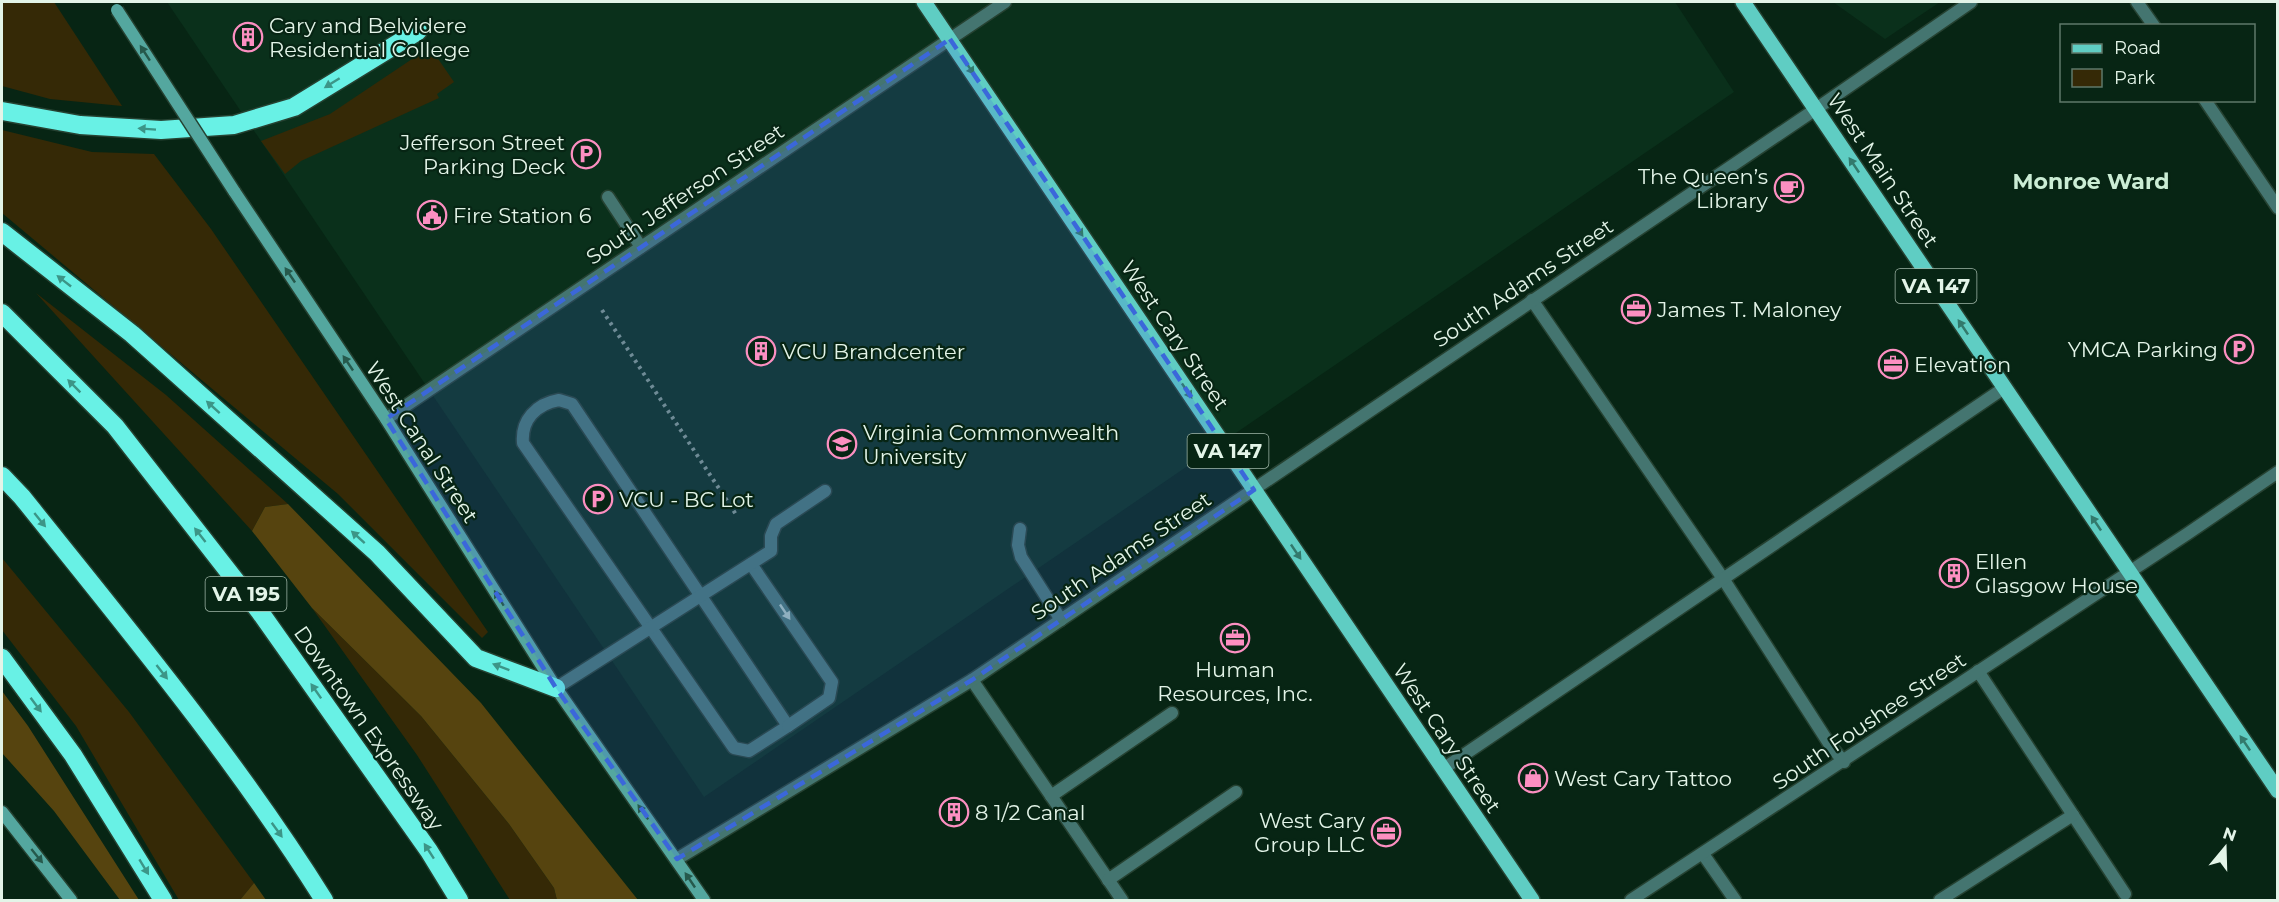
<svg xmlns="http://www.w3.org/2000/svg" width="2279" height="902" viewBox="0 0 2279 902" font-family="Montserrat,sans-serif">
	<rect width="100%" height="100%" fill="#072514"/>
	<g fill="#0a301b">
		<polygon points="167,2 1675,2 1734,92 704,797"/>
		<polygon points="1833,2 1940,2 1885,39"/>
	</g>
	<g fill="#352906">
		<polygon points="2,2 54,2 122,106 50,99 2,86"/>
		<polygon points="430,47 454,82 437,94 439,98 301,161 285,174 261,141 330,114"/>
		<polygon points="2,130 92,152 154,154 211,229 488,632 482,638 338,494 2,213"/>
		<polygon points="36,293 166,395 288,504 265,507 252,531"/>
		<polygon points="2,558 129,712 254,883 240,900 179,900 76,726 2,630"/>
		<polygon points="312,608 421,716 509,824 554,888 557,900 510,900 417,755"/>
	</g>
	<g fill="#56440f">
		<polygon points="288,504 481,703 638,900 557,900 554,888 509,824 421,716 312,608 252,531 265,507"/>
		<polygon points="2,691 28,726 139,900 120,900 54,811 2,753"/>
		<polygon points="254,883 266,900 240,900"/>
	</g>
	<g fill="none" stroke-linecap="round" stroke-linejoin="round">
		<g stroke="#264232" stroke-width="15">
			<g id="lane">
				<polyline points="2137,2 2154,26"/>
				<polyline points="2205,100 2278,208"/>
				<polyline points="1816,109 1971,2"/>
				<polyline points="608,197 641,247"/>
				<polyline points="1532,300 1724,580 1830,745 1844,762"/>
				<path d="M559 400 572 404 788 726 749 751 734 748 523 443C521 420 536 404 559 400Z"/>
				<polyline points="1020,529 1018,545 1021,557 1061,620"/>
				<polyline points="751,564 832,682 829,698 788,726"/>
				<polyline points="1978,671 2125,894"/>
				<polyline points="972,680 1122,900"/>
				<polyline points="556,688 771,551 771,536 776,524 825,491"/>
				<polyline points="1443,769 2004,388"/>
				<polyline points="1051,796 1172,713"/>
				<polyline points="1703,854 1735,900"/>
				<polyline points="1108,880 1236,792"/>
				<polyline points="1940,900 2073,815"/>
			</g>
		</g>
		<g stroke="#264232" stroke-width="15">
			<g id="street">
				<polyline points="386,419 1005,2"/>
				<polyline points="677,859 972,680 1816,109"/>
				<polyline points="1631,900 2187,534 2278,472"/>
			</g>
		</g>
		<g stroke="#264232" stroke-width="15">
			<g id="secondary">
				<polyline points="234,191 386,419 556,688 704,900"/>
				<polyline points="2,812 71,900"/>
			</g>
		</g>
		<g stroke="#264232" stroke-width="18">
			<g id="primary">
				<polyline points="924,2 1532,900"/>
				<polyline points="1743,2 2278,791"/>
			</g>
		</g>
		<g stroke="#264232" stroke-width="21">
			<g id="highway">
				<polyline points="2,111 80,125 161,130 234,125 294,107 418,31"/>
				<polyline points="2,232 132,334 377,553 476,658 556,688"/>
				<polyline points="2,313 115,426 260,612 429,851 459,900"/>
				<path d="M2 476 22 497C127 628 235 758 324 900"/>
				<polyline points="2,658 73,755 163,900"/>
			</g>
		</g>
		<polyline stroke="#7c9485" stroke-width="4" stroke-dasharray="3 4.5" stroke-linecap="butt" points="602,310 737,516"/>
		<use href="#lane" stroke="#447570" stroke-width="12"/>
		<use href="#street" stroke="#447570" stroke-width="12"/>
		<use href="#secondary" stroke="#54a79f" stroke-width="12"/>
		<use href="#primary" stroke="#5fcdc3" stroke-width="15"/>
		<use href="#highway" stroke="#68f1e5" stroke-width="18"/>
		<g stroke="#264232" stroke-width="15" stroke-linecap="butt">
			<polyline id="secondary-bridge" points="117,10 234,191"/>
		</g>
		<use href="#secondary-bridge" stroke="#54a79f" stroke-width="12"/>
	</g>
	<defs><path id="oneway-solid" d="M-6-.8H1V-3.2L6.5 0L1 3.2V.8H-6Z" transform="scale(1.5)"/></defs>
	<g fill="#26594c">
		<use href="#oneway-solid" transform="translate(145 53) rotate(-123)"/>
		<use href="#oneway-solid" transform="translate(290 275) rotate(-124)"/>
		<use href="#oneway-solid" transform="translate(348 363) rotate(-124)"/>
		<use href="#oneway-solid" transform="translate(499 598) rotate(-122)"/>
		<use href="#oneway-solid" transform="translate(643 812) rotate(-125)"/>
		<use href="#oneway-solid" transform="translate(37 856) rotate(51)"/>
		<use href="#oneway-solid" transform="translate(690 880) rotate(-124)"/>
	</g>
	<g fill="#33796c">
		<use href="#oneway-solid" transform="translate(969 67) rotate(56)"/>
		<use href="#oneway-solid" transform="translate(1854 165) rotate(-124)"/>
		<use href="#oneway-solid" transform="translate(1078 229) rotate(56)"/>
		<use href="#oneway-solid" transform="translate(1963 327) rotate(-124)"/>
		<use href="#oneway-solid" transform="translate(1187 391) rotate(56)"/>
		<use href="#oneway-solid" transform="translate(2096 523) rotate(-124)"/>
		<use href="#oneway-solid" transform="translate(1296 552) rotate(56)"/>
		<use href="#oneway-solid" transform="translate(2245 743) rotate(-124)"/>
	</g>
	<g fill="#3c9587">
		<use href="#oneway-solid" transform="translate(332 83) rotate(148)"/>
		<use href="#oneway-solid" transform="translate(147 129) rotate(-176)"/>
		<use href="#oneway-solid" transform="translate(64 281) rotate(-142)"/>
		<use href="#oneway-solid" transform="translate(74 386) rotate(-135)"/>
		<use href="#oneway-solid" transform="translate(213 407) rotate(-138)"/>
		<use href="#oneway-solid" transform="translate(40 520) rotate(51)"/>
		<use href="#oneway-solid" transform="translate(200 535) rotate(-128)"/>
		<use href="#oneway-solid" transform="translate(358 537) rotate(-138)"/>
		<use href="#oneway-solid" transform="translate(501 667) rotate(-159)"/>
		<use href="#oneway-solid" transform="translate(162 672) rotate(52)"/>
		<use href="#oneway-solid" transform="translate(316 691) rotate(-125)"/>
		<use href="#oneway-solid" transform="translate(36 705) rotate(53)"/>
		<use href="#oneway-solid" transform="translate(277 830) rotate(54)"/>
		<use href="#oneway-solid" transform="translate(429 851) rotate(-123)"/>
		<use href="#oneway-solid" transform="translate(144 867) rotate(59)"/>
	</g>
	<use fill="#a3c1b8" href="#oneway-solid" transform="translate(785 612) rotate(56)"/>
	<path fill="#3b67da" fill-opacity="0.2" stroke="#3b67da" stroke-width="4.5" stroke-dasharray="12 8" stroke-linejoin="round" d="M950 39 1254 490 972 680 677 859 556 688 386 419Z"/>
	<defs>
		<g id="building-ring" transform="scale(1.5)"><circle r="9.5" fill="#072514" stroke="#fc8fc1" stroke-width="1.5"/><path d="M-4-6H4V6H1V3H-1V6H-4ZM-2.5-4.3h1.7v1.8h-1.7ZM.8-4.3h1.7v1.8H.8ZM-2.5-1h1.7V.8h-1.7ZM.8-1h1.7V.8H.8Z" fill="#fc8fc1"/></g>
		<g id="parking-ring" transform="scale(1.5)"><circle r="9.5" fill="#072514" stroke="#fc8fc1" stroke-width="1.5"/><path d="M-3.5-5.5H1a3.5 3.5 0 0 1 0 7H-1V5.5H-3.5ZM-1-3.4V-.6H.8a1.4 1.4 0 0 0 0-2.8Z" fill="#fc8fc1"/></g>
		<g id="cafe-ring" transform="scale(1.5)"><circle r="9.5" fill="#072514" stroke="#fc8fc1" stroke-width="1.5"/><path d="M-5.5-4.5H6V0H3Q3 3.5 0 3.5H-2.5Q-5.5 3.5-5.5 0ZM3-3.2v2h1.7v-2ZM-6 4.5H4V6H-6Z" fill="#fc8fc1"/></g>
		<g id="civic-ring" transform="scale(1.5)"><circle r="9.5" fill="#072514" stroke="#fc8fc1" stroke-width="1.5"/><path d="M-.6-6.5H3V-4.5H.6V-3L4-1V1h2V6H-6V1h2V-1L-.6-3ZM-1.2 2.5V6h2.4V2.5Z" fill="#fc8fc1"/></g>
		<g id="office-ring" transform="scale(1.5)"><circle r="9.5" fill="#072514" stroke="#fc8fc1" stroke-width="1.5"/><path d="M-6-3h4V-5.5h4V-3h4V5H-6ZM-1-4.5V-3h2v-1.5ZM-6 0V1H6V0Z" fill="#fc8fc1"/></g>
		<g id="university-ring" transform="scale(1.5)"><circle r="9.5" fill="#072514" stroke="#fc8fc1" stroke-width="1.5"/><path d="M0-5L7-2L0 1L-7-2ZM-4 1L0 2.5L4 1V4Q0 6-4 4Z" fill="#fc8fc1"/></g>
		<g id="shop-ring" transform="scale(1.5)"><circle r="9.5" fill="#072514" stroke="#fc8fc1" stroke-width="1.5"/><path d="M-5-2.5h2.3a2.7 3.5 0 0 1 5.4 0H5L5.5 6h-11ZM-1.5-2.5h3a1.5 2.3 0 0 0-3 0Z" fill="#fc8fc1"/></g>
	</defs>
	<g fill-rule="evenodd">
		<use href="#building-ring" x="248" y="37"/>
		<use href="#parking-ring" x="586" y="154"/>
		<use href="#cafe-ring" x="1789" y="188"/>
		<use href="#civic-ring" x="432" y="215"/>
		<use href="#office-ring" x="1636" y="309"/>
		<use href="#parking-ring" x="2239" y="349"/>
		<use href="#building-ring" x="761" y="351"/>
		<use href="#office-ring" x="1893" y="364"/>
		<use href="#university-ring" x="842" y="444"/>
		<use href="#parking-ring" x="598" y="499"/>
		<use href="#building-ring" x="1954" y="573"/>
		<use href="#office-ring" x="1235" y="638"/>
		<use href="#shop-ring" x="1533" y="778"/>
		<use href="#building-ring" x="954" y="812"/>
		<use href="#office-ring" x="1386" y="832"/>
	</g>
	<g text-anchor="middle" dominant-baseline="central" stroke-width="4.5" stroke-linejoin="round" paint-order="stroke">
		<g fill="#072514" stroke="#a1b6a8" stroke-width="1.5">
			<rect x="1895.5" y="269" width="81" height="34" rx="4.5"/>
			<rect x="1187.5" y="434" width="81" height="34" rx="4.5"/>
			<rect x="205.5" y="577" width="81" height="34" rx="4.5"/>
		</g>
		<g font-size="20" font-weight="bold" fill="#e3f4e8">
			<text x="1936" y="286">VA 147</text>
			<text x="1228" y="451">VA 147</text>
			<text x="246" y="594">VA 195</text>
		</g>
		<g font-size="21" fill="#e3f4e8" stroke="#072514" text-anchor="start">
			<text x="269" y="25">Cary and Belvidere<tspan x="269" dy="24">Residential College</tspan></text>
			<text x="565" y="142" text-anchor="end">Jefferson Street<tspan x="565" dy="24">Parking Deck</tspan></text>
			<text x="1768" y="176" text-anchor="end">The Queen’s<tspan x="1768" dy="24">Library</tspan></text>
			<text x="453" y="215">Fire Station 6</text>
			<text x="1657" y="309">James T. Maloney</text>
			<text x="2218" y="349" text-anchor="end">YMCA Parking</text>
			<text x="782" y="351">VCU Brandcenter</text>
			<text x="1914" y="364">Elevation</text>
			<text x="863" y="432">Virginia Commonwealth<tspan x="863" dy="24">University</tspan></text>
			<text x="619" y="499">VCU - BC Lot</text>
			<text x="1975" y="561">Ellen<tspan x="1975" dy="24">Glasgow House</tspan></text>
			<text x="1235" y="669" text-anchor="middle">Human<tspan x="1235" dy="24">Resources, Inc.</tspan></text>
			<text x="1554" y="778">West Cary Tattoo</text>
			<text x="975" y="812">8 1/2 Canal</text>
			<text x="1365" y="820" text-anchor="end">West Cary<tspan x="1365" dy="24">Group LLC</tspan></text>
		</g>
		<g font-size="21" fill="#e3f4e8" stroke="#072514">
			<text transform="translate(1883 170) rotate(56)">West Main Street</text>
			<text transform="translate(685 194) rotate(-34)">South Jefferson Street</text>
			<text transform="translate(1523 283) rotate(-34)">South Adams Street</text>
			<text transform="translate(1175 335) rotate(56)">West Cary Street</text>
			<text transform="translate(422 442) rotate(57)">West Canal Street</text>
			<text transform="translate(1121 556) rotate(-34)">South Adams Street</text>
			<text transform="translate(1869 721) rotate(-34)">South Foushee Street</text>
			<text transform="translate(369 728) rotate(55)">Downtown Expressway</text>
			<text transform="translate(1447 738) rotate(56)">West Cary Street</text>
		</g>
		<g font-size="22" font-weight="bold" fill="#cbedd5" stroke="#072514">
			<text x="2091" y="181">Monroe Ward</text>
		</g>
	</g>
	<rect width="2279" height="902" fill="none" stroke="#e3f4e8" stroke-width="6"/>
	<rect x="2060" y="24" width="195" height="78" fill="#072514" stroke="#5f7869" stroke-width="1.5"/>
	<rect x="2072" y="44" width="30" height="9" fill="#5fcdc3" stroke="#5f7869" stroke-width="1.5"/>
	<text x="2114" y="54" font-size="18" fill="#e3f4e8">Road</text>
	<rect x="2072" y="69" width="30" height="18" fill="#352906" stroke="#5f7869" stroke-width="1.5"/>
	<text x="2114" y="84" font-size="18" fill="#e3f4e8">Park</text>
	<g transform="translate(2225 848) rotate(19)" stroke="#072514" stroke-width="4.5" paint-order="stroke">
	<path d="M0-4.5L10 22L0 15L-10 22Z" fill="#e3f4e8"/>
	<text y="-9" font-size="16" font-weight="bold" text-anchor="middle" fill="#e3f4e8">N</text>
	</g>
</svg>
